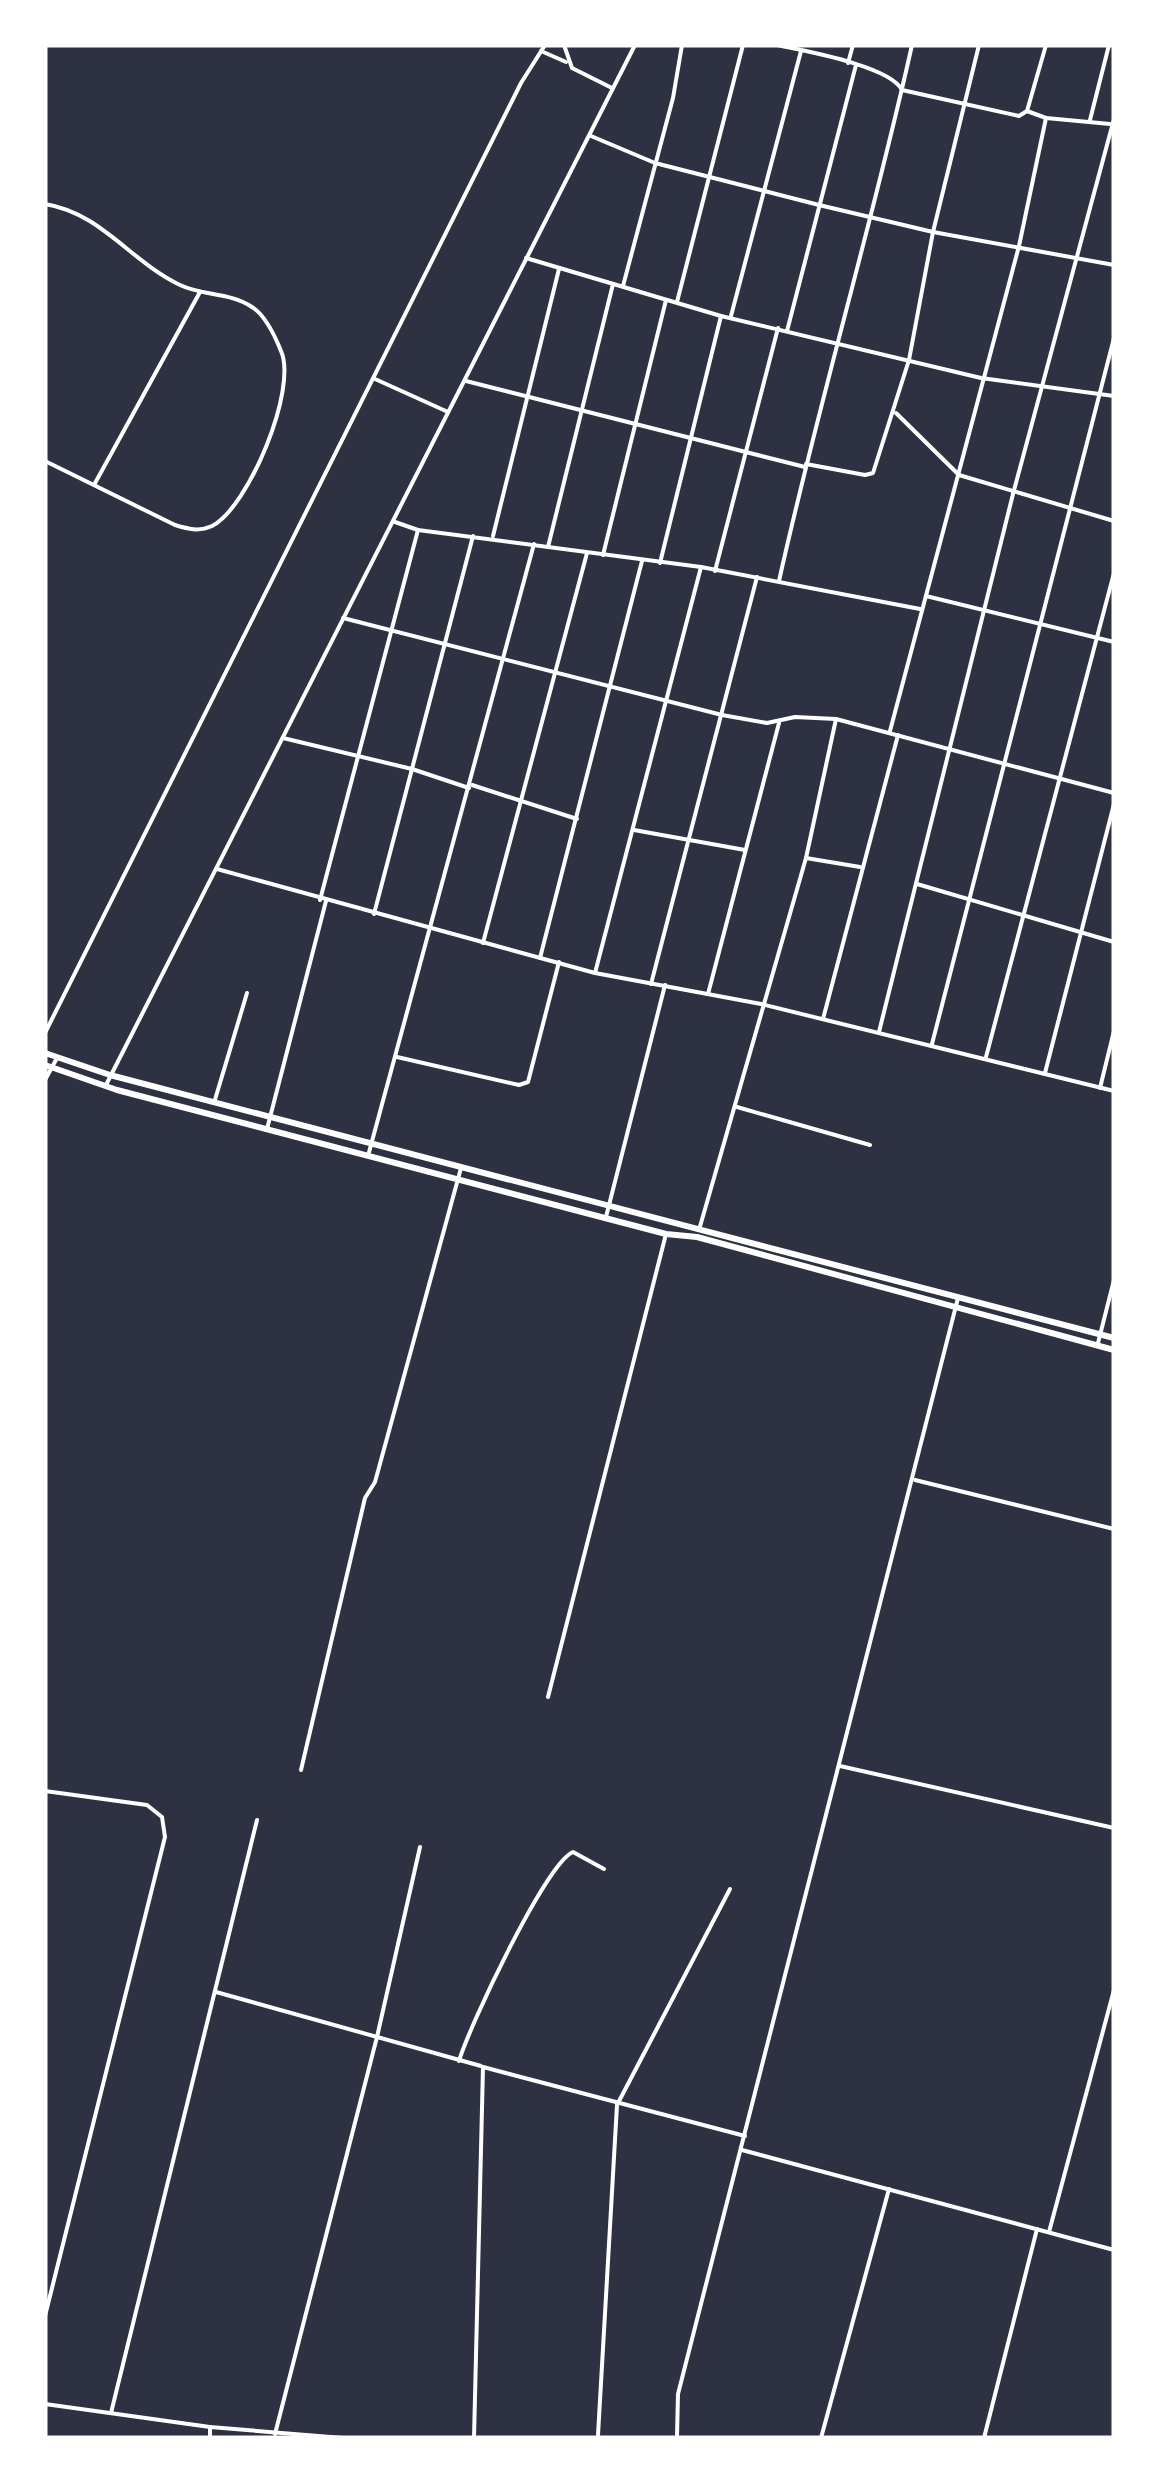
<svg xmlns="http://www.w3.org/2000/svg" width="1159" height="2483" viewBox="0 0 1159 2483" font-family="'Space Grotesk',sans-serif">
	<rect width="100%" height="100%" fill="#2d3142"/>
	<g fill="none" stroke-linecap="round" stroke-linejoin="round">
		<g stroke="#fff" stroke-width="4">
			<polyline points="564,45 572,68 612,88"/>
			<path d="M777 45C805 51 890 66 902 90L1019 116 1027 111 1046 118 1110 124"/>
			<polyline points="541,51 566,62"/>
			<polyline points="848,63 853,45"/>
			<polyline points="1027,111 1046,45"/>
			<polyline points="1090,120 1109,45"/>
			<polyline points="591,136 655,163 819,205 933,232 1114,265"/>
			<path d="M45 204C101 213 130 261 180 285 203 296 229 292 252 307 265 315 275 336 281 351 298 389 248 508 212 526 199 532 188 529 175 525L45 461"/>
			<polyline points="526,258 721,316 981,378 1114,396"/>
			<polyline points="623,286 673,98 682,45"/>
			<polyline points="677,302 743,45"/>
			<polyline points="731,316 801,51"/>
			<polyline points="787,331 856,65"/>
			<polyline points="375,379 448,412"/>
			<polyline points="466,381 805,467"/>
			<polyline points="896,413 959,475 1114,521"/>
			<polyline points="806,464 865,475 873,473 909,360 933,232 979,45"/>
			<polyline points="94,485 200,292"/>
			<polyline points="395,522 418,530 701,567 920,609"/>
			<polyline points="493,536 559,269"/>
			<polyline points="548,547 613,284"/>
			<polyline points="603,555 666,300"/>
			<polyline points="660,563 721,316"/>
			<polyline points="715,571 778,328"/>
			<path d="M779 581C819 401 872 225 912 45"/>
			<polyline points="926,596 1114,642"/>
			<polyline points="343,618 722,715 767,723 795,717 836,719 1114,793"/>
			<polyline points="890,731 1019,246 1046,118"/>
			<polyline points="283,738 412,769 469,788"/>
			<polyline points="472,785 577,819"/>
			<polyline points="634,830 745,850"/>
			<polyline points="806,858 860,867"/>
			<polyline points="217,869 595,973 761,1004 1114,1091"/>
			<polyline points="917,884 1114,942"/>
			<polyline points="320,900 418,530"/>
			<polyline points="374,914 473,536"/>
			<polyline points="483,943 587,553"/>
			<polyline points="540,958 642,561"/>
			<polyline points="595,973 701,567"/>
			<polyline points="651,984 757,577"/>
			<polyline points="708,994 779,723"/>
			<polyline points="823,1019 898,735"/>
			<polyline points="879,1032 1013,494 1114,119"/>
			<polyline points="45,1033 521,83 545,45"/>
			<polyline points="932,1044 1114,338"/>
			<polyline points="397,1057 519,1085 528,1082 559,962"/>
			<polyline points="986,1057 1114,573"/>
			<polyline points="1045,1073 1114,804"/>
			<polyline points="45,1080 57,1058"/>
			<polyline points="107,1083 635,45"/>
			<polyline points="1100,1088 1114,1031"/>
			<polyline points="214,1103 247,993"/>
			<polyline points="737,1107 870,1145"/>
			<polyline points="267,1129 326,901"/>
			<polyline points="368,1156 534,544"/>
			<polyline points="606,1217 665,985"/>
			<polyline points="699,1230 806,858 836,719"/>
			<polyline points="1098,1343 1114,1280"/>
			<polyline points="915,1480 1114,1529"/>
			<polyline points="548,1697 666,1234"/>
			<polyline points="840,1766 1114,1828"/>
			<polyline points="301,1770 365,1498 375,1482 461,1168"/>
			<polyline points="45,1791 147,1805 162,1817 165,1837 45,2316"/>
			<polyline points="216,1992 481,2066"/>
			<path d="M459 2061C469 2027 546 1863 573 1852L604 1869"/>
			<polyline points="742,2150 1114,2250"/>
			<polyline points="1049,2232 1114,1990"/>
			<polyline points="45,2404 210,2427 343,2438"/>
			<polyline points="111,2413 257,1820"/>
			<polyline points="275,2434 377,2037 420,1847"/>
			<polyline points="598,2435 617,2105 730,1889"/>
			<polyline points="677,2436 678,2394 958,1298"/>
			<polyline points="210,2438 210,2427"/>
			<polyline points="474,2438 483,2067 745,2136"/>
			<polyline points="485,2438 685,2438"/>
			<polyline points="821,2438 889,2189"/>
			<polyline points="984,2438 1037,2229"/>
		</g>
		<g stroke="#fff" stroke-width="6">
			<polyline points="45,1053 110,1075 1114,1338"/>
			<polyline points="45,1065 117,1090 666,1234 697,1237 1114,1350"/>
		</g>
	</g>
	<rect width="1159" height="2483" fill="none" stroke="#ffffff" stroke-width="95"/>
</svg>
